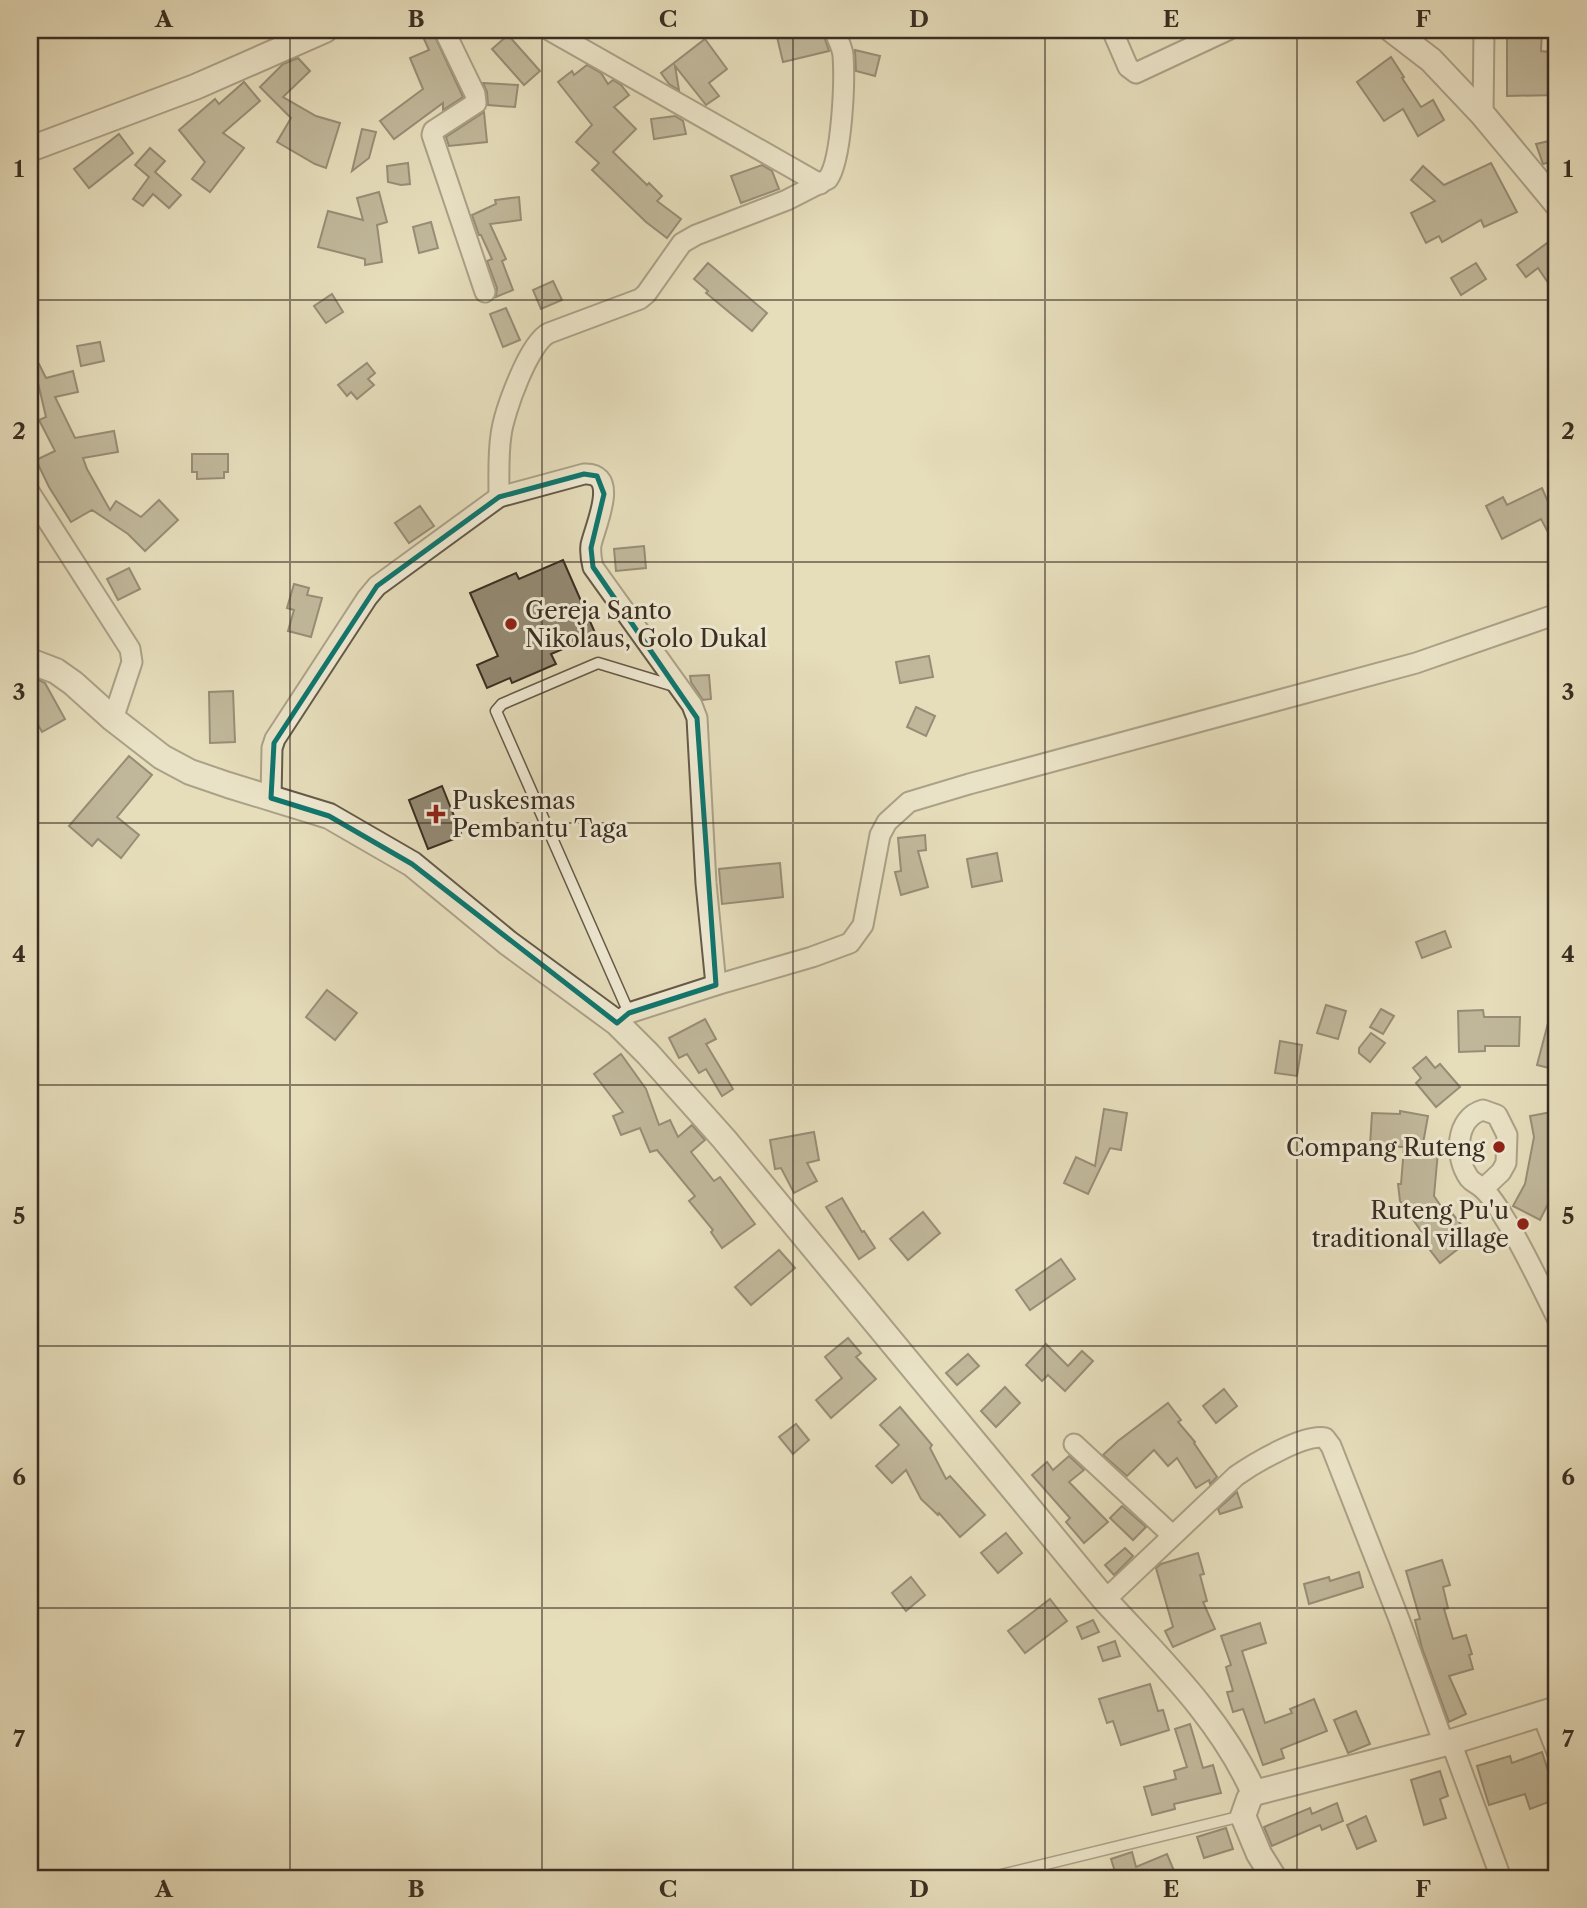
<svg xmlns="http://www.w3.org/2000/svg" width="1587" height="1908" viewBox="0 0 1587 1908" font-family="'Libre Caslon Text',serif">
	<rect width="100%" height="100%" fill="#e6ddbb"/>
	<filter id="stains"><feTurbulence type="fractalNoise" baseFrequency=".00286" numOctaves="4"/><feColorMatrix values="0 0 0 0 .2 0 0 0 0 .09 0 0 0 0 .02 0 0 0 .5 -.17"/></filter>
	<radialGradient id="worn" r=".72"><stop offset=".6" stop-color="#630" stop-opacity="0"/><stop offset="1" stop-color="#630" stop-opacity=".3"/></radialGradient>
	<g fill="#938972" stroke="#392e22" stroke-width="2">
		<polygon points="420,30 432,30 463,97 443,110 443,103 394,139 380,121 423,89 410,58 429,50"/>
		<polygon points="808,30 822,30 829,51 783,62 777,37"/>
		<polygon points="1526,30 1542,30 1541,51 1557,53 1557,95 1507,96 1507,36 1526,36"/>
		<polygon points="508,35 540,71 524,85 492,49"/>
		<polygon points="705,39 727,69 709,83 719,96 706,105 675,66 679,90 669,84 661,73"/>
		<polygon points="855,50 880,56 875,76 856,71"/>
		<polygon points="1391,57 1404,77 1402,78 1421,107 1433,100 1444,120 1418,136 1403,109 1384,121 1357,82"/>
		<polygon points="298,58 310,71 283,97 316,116 340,123 326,168 315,164 277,142 291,118 260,87 283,64"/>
		<polygon points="587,65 601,73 608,84 613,80 621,85 629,95 614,107 636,129 613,152 647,185 649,183 662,196 657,201 681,219 667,238 646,222 592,170 599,163 576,142 592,125 558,82 572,71 574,75"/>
		<polygon points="244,82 260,101 223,133 244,148 210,192 192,179 205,162 179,130 215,99 219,104"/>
		<polygon points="483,83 518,85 515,107 488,105 487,92"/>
		<polygon points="484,112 487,142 449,146 446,137"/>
		<polygon points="675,116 683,121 686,134 654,139 651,119"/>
		<polygon points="362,129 376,132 369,158 352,171"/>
		<polygon points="119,134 133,153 89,188 74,169"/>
		<polygon points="1557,139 1557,160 1543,164 1536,144"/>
		<polygon points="150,148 165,161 155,172 181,195 169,208 153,194 143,206 133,199 149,177 135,165"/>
		<polygon points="408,163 410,184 401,185 388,182 387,166"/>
		<polygon points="1491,163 1517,212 1484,227 1481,220 1442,242 1439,236 1426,243 1411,213 1435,201 1411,180 1423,166 1444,185"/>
		<polygon points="762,165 772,171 779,189 741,203 731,176"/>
		<polygon points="379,192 387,222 377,225 382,262 365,265 365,259 318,247 328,211 363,220 357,198"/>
		<polygon points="519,197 521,220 490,224 506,259 502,261 513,290 496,297 497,288 487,261 492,259 481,235 479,235 472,215 496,204 495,200"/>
		<polygon points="431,222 438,248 419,253 413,227"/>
		<polygon points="1550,241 1557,250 1557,296 1538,268 1526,277 1517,265"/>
		<polygon points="708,263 767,313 752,331 706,293 708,291 694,279"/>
		<polygon points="1476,263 1486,279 1461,295 1451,278"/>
		<polygon points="553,281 562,300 541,309 533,290"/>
		<polygon points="332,294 343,312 326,323 314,306"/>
		<polygon points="506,308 520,340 503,347 490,314"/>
		<polygon points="100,342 104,361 81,366 77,346"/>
		<polygon points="367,363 375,373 368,379 374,385 357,399 351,392 347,396 338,385"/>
		<polygon points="39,364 46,378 73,371 78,392 55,397 75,438 114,431 118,452 83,458 87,469 110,510 116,501 141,517 159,500 178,520 145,551 128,534 92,510 71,522 49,487 36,460 55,451 39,420 46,417 34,366"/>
		<polygon points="192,454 228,454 228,472 224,472 224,478 197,479 197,472 192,472"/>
		<polygon points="1542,488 1557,523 1557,549 1541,519 1502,539 1486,506 1503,497 1507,505"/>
		<polygon points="420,506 434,526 409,543 395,523"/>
		<polygon points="644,546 646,568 616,571 614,549"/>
		<polygon points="563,560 596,635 551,654 556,664 512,683 510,678 487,688 477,665 498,656 470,593 516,573 519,579"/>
		<polygon points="129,568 140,589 118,600 107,579"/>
		<polygon points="294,584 309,588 307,595 322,598 311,637 288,631 294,610 287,608"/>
		<polygon points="929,656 933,677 900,683 896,662"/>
		<polygon points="709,675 711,699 703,700 691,682 690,676"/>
		<polygon points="39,680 45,683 65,719 42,732 30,710 30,685"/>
		<polygon points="233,691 235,742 210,743 209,692"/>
		<polygon points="916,707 935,716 926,736 907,727"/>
		<polygon points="129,756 152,775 117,817 139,835 121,858 98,839 92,846 69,826"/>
		<polygon points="442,786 462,836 428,849 409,800"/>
		<polygon points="925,835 926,850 918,851 928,887 901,895 895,872 901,871 898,838"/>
		<polygon points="997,853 1002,881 972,887 967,859"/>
		<polygon points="780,863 783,897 722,904 719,869"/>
		<polygon points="1445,931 1451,947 1422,958 1416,942"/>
		<polygon points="327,990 357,1013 335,1040 306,1017"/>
		<polygon points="1553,1004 1557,1004 1557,1070 1537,1065"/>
		<polygon points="1326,1005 1346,1011 1338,1039 1317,1033"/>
		<polygon points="1381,1009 1394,1016 1383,1034 1370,1027"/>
		<polygon points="1483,1010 1484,1017 1520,1017 1519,1046 1485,1046 1485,1051 1459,1052 1458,1011"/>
		<polygon points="705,1019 716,1039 706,1044 733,1089 722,1096 706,1069 699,1073 687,1054 679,1058 669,1038"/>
		<polygon points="1371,1033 1385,1043 1370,1062 1359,1053 1359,1048"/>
		<polygon points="1280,1041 1302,1045 1297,1076 1275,1073"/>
		<polygon points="621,1054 646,1089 659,1125 670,1120 678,1137 692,1125 705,1140 691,1152 714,1181 720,1177 755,1224 722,1248 711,1232 713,1230 689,1201 695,1196 657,1150 650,1152 640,1128 621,1135 613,1116 623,1112 594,1074"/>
		<polygon points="1426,1057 1435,1068 1440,1064 1460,1087 1436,1107 1416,1083 1421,1078 1413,1068"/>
		<polygon points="1104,1109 1127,1113 1121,1150 1110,1148 1088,1194 1064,1183 1076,1157 1095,1166"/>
		<polygon points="1400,1111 1428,1116 1422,1149 1438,1151 1434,1196 1447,1215 1451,1212 1472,1238 1440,1263 1420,1237 1423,1234 1400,1201 1398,1184 1401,1184 1404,1147 1370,1146 1372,1113 1400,1114"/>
		<polygon points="1557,1111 1557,1186 1540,1220 1513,1206 1525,1184 1534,1137 1530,1116"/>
		<polygon points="814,1132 819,1160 807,1163 817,1181 794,1193 781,1168 775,1169 770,1140"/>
		<polygon points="842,1198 862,1232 864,1231 875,1248 859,1259 826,1207"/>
		<polygon points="923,1212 940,1233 908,1260 890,1239"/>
		<polygon points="779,1250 795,1268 751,1305 735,1287"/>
		<polygon points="1061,1259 1075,1279 1030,1310 1016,1290"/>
		<polygon points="848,1338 861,1353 856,1357 876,1379 831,1418 816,1400 842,1378 825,1357"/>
		<polygon points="1046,1344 1068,1366 1082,1351 1093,1361 1065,1391 1048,1375 1042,1381 1026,1365"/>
		<polygon points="968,1354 979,1366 957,1385 946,1373"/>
		<polygon points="1005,1387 1020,1403 996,1427 981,1411"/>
		<polygon points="1224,1389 1237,1406 1216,1423 1203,1406"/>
		<polygon points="1168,1403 1181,1420 1178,1422 1195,1442 1194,1443 1217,1477 1210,1484 1209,1480 1196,1488 1177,1458 1168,1466 1154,1450 1127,1476 1103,1455 1118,1441"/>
		<polygon points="900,1407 932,1445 930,1448 946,1479 950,1476 985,1515 960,1537 939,1513 938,1515 921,1499 906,1470 892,1483 876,1466 899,1445 880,1425"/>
		<polygon points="796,1424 809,1440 793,1454 779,1437"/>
		<polygon points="1069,1456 1084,1470 1069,1482 1108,1522 1084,1543 1066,1522 1070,1518 1032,1475 1047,1462 1053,1470"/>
		<polygon points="1237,1492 1242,1507 1220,1514 1218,1509"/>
		<polygon points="1122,1506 1146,1527 1133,1540 1110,1518"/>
		<polygon points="1006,1533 1022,1553 998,1573 981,1553"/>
		<polygon points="1125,1548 1133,1556 1114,1575 1105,1565"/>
		<polygon points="1198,1553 1204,1574 1200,1575 1207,1601 1203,1602 1215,1629 1173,1647 1165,1631 1173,1627 1156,1568 1161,1564"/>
		<polygon points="1442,1560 1450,1585 1443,1587 1448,1608 1444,1609 1453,1639 1466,1635 1472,1654 1469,1655 1473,1669 1449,1676 1466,1714 1449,1722 1422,1648 1415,1620 1420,1619 1406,1571"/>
		<polygon points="1359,1572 1363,1587 1309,1604 1304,1584 1329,1577 1330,1581"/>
		<polygon points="911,1577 925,1595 906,1611 892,1593"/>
		<polygon points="1050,1599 1067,1621 1025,1653 1008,1631"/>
		<polygon points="1093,1620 1099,1632 1082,1639 1077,1627"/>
		<polygon points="1260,1623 1266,1643 1242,1651 1265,1723 1292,1713 1290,1709 1314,1699 1327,1731 1281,1749 1284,1758 1263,1765 1243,1709 1233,1712 1227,1692 1233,1691 1226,1667 1231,1665 1221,1636"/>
		<polygon points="1115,1641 1120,1656 1103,1661 1098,1647"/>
		<polygon points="1150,1684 1158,1711 1163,1710 1169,1730 1121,1745 1113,1721 1107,1723 1099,1699"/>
		<polygon points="1356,1711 1370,1744 1348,1753 1334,1720"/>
		<polygon points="1190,1724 1203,1768 1213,1765 1221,1793 1174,1804 1175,1809 1152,1815 1144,1787 1176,1779 1174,1771 1187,1767 1175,1729"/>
		<polygon points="1542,1752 1557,1799 1530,1809 1525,1794 1489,1805 1477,1766 1510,1756 1512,1763"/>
		<polygon points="1440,1771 1448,1796 1440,1799 1446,1818 1424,1825 1411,1780"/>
		<polygon points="1337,1803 1343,1821 1322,1830 1320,1825 1272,1846 1264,1827 1310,1808 1312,1814"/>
		<polygon points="1366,1816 1376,1841 1357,1849 1347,1825"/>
		<polygon points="1226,1828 1233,1849 1204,1858 1197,1837"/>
		<polygon points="1132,1852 1136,1867 1167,1854 1177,1878 1109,1878 1116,1875 1111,1859"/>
	</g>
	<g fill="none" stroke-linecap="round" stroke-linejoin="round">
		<g stroke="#645a48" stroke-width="13">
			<g id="service">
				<polyline points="629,1013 496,711 502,704 598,663 674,686"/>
				<polyline points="1001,1875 1242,1816"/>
			</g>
		</g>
		<g stroke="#645a48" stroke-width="23">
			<g id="minor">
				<polyline points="444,30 475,94 476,103 433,131 432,135 485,292"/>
				<polyline points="549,30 820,184"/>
				<polyline points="1112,30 1128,67 1136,73 1228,30"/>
				<polyline points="1483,115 1484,30"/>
				<polyline points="30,493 130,649 132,662 113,719"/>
				<path d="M499 497C499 476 498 455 501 435 504 412 529 342 549 333L640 299 646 294 682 243 696 235 787 200 828 179C842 159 845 82 843 55 842 46 837 38 834 30"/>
				<path d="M271 798 272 748 275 739 367 598 377 586 499 497 584 474C621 472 595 526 591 545 590 553 591 559 593 567L692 705 697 718 706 883 716 985"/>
				<polyline points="617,1023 629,1013 716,985 812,957 850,943 863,925 880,835 887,822 909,802 969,784 1416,663 1557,614"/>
				<path d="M1483 1189 1501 1172 1506 1163 1507 1135 1497 1115 1483 1110C1455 1118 1454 1157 1469 1178 1473 1183 1478 1184 1482 1188 1493 1197 1502 1215 1510 1227 1527 1256 1542 1288 1557 1318"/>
				<polyline points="1074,1444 1172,1535"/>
				<path d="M1105 1600 1236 1476C1253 1464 1305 1433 1325 1438L1331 1446 1399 1619 1444 1744"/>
				<polyline points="1542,1714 1557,1752"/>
				<polyline points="1451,1742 1501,1878"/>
			</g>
		</g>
		<g stroke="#645a48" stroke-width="28">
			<g id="tertiary">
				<polyline points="1392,30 1431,60 1483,115 1557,204"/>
				<polyline points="30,149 195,87 325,30"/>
				<path d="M30 661 56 671 73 683 113 719 162 757 190 772 228 785 329 816 412 864 508 943 617 1023 648 1054 724 1139 1105 1600C1160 1660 1221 1718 1254 1793"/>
				<polyline points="1274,1878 1259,1854 1243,1816 1249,1799 1254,1793 1451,1742 1557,1709"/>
			</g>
		</g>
		<use href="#service" stroke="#efe9d3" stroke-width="10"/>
		<use href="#minor" stroke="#efe9d3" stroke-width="19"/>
		<use href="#tertiary" stroke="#efe9d3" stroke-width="24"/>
	</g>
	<path d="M0 0H1587V1908H0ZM584 474 597 476 604 494 591 548 593 567 697 718 716 985 629 1013 617 1023 412 864 329 816 271 798 274 743 377 586 499 497Z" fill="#e6ddbb" fill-opacity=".55" fill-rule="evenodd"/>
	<path fill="none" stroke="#0f766e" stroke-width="5" stroke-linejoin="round" d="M584 474 597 476 604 494 591 548 593 567 697 718 716 985 629 1013 617 1023 412 864 329 816 271 798 274 743 377 586 499 497Z"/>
	<path fill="none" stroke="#392e22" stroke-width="2" stroke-opacity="0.55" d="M290 30V1878M542 30V1878M793 30V1878M1045 30V1878M1297 30V1878M30 300H1557M30 562H1557M30 823H1557M30 1085H1557M30 1346H1557M30 1608H1557"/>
	<g fill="#8f2418" stroke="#efe9d3" stroke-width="2.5">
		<circle cx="511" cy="624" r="7"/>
		<path d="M432.5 803.5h7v7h7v7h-7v7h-7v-7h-7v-7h7z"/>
		<circle cx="1499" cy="1147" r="7"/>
		<circle cx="1523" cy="1224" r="7"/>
	</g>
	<g text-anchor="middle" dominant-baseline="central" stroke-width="6" stroke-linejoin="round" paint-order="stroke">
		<g font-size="24" fill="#392e22" stroke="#efe9d3" text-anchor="start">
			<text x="525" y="610">Gereja Santo<tspan x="525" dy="28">Nikolaus, Golo Dukal</tspan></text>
			<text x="452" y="800">Puskesmas<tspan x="452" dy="28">Pembantu Taga</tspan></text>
			<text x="1485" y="1147" text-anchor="end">Compang Ruteng</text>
			<text x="1509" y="1210" text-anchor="end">Ruteng Pu'u<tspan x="1509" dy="28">traditional village</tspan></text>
		</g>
	</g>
	<rect width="1587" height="1908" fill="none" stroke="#e6ddbb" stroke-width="77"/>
	<rect x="38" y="38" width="1510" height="1832" fill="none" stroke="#392e22" stroke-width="2.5"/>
	<g font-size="23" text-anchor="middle" font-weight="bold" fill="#392e22">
		<text x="164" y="27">A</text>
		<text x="416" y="27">B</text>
		<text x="668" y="27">C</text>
		<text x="919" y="27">D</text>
		<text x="1171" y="27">E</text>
		<text x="1423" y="27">F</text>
		<text x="19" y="177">1</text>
		<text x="1568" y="177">1</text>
		<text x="19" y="439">2</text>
		<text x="1568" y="439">2</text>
		<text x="19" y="700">3</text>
		<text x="1568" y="700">3</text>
		<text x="19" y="962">4</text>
		<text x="1568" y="962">4</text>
		<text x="19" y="1224">5</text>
		<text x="1568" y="1224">5</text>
		<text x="19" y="1485">6</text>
		<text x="1568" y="1485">6</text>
		<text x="19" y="1747">7</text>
		<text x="1568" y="1747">7</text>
		<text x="164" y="1897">A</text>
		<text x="416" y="1897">B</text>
		<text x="668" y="1897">C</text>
		<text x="919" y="1897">D</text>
		<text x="1171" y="1897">E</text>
		<text x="1423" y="1897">F</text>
	</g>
	<rect width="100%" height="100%" filter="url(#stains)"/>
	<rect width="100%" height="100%" fill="url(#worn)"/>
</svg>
